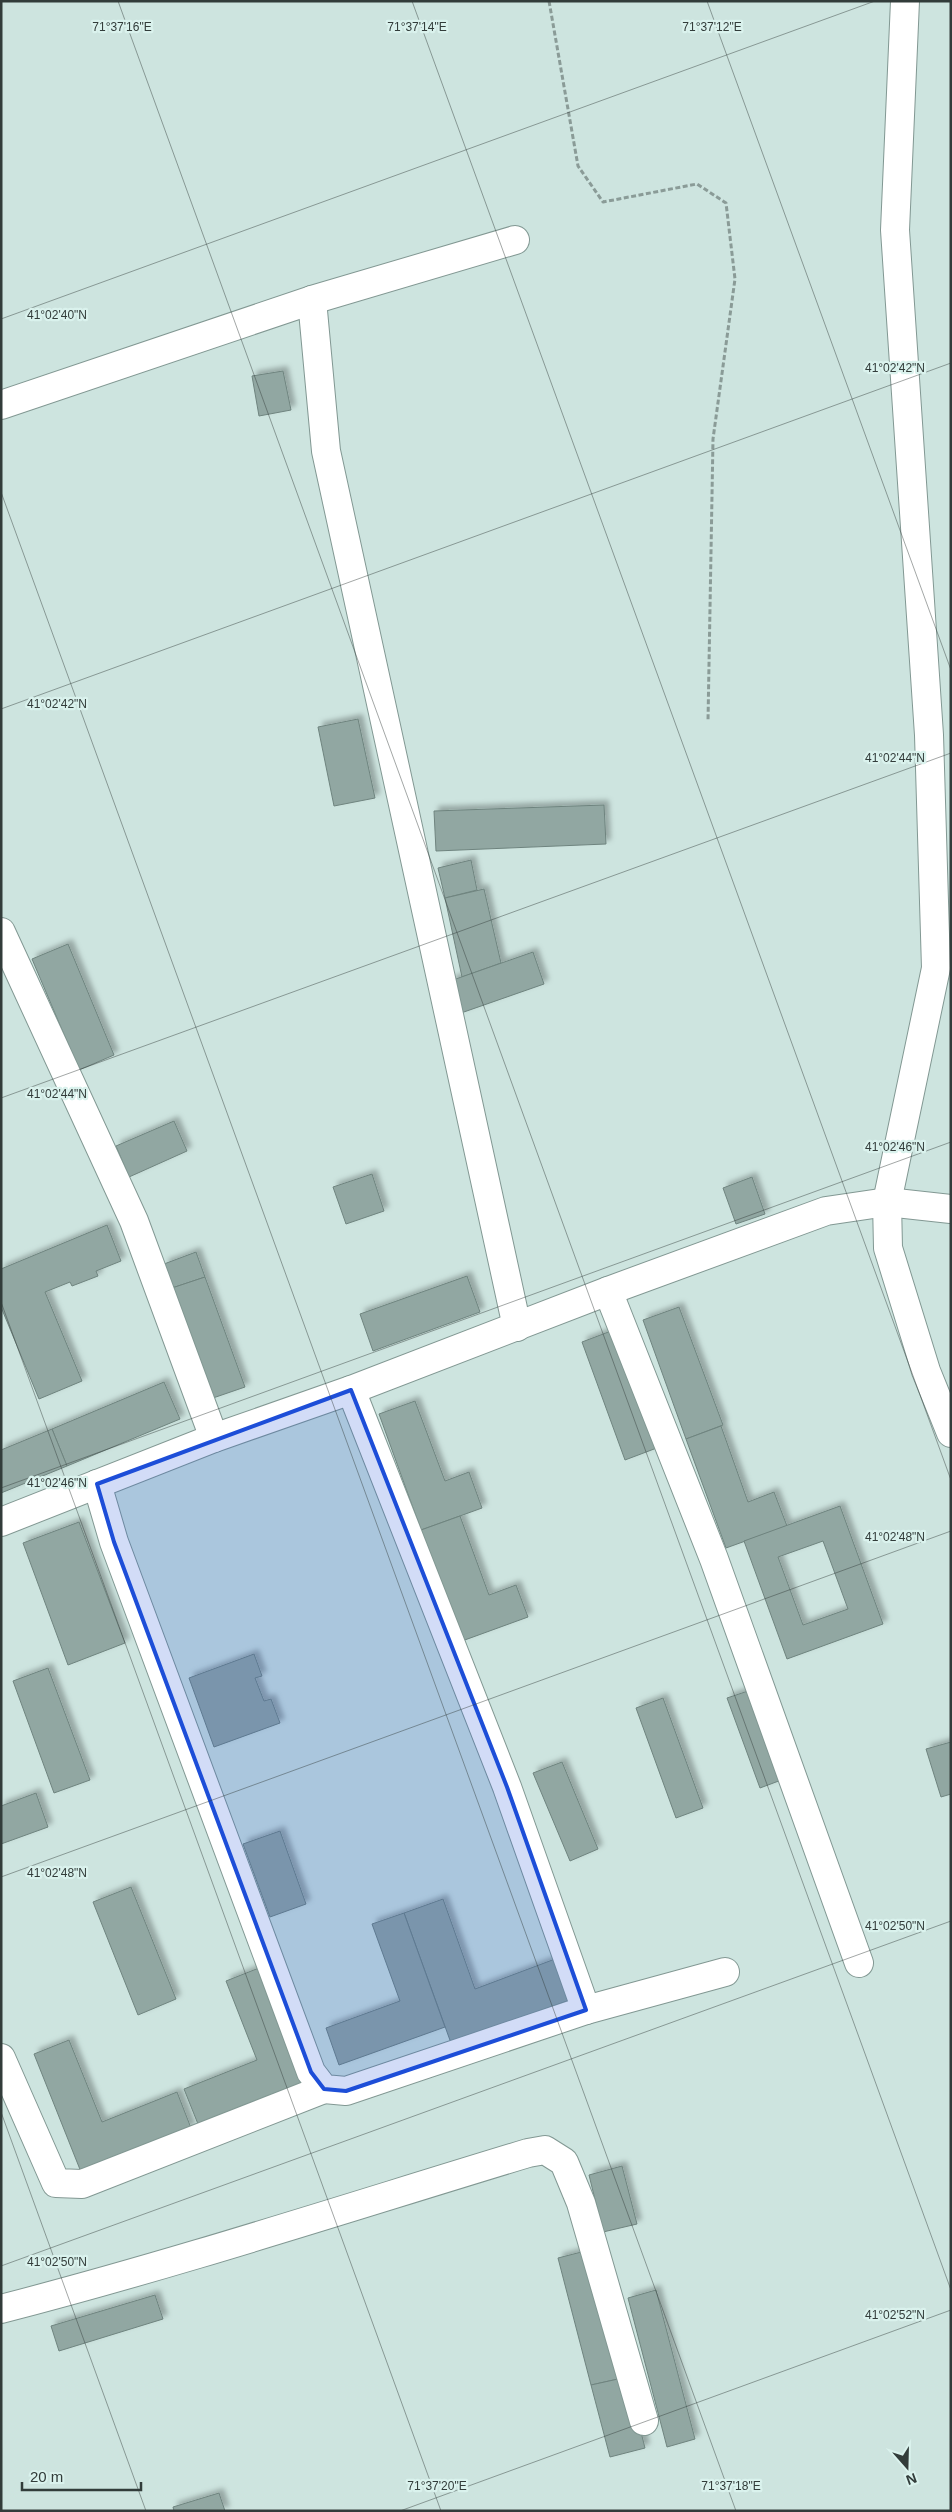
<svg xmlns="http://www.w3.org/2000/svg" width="952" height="2512" viewBox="0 0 952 2512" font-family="Arial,sans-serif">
	<defs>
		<filter id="shadow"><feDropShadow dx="4.5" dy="-4.5" stdDeviation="2.5" flood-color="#0004"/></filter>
	</defs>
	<rect width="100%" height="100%" fill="#cde4df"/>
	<g fill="#91a7a2" stroke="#6f847f" fill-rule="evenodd" filter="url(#shadow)">
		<polygon points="283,371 291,410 259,416 252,376"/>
		<polygon points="358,719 375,798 334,806 318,727"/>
		<polygon points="604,805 606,844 436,851 434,811"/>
		<polygon points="471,860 477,890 445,898 438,868"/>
		<polygon points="484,889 501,963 462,977 445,898"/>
		<polygon points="68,944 114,1055 79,1070 32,959"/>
		<polygon points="533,952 544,984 461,1013 450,981"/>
		<polygon points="174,1121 187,1151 129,1177 116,1146"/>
		<polygon points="372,1174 384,1211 346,1224 333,1187"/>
		<polygon points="752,1177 765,1214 736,1224 723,1188"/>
		<polygon points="107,1225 121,1261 96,1271 98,1276 72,1286 70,1282 45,1292 82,1381 39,1399 1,1307 1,1269"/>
		<polygon points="196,1252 205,1277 172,1288 164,1264"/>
		<polygon points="467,1276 480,1312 373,1351 360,1314"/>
		<polygon points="205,1277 245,1387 213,1398 172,1288"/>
		<polygon points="679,1307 723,1425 686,1439 643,1320"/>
		<polygon points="619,1328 662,1446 625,1460 582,1342"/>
		<polygon points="164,1382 180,1419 67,1466 52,1429"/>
		<polygon points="415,1401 445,1481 469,1472 482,1508 421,1530 379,1414"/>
		<polygon points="721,1426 748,1502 774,1492 787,1526 726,1548 686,1439"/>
		<polygon points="52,1429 67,1466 1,1493 1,1450"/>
		<path d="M840 1506 883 1624 787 1659 744 1541ZM823 1541 848 1609 803 1625 778 1557Z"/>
		<polygon points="460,1516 489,1595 516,1585 528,1617 462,1641 421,1530"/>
		<polygon points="79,1522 125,1643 68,1665 23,1543"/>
		<polygon points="254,1654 262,1676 255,1678 264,1701 271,1699 280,1723 214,1747 189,1678"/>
		<polygon points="48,1668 90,1780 54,1793 13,1681"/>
		<polygon points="751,1690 784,1779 760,1788 727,1698"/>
		<polygon points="663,1698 703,1808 676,1818 636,1708"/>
		<polygon points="951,1742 951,1794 941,1797 926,1749"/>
		<polygon points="562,1762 598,1849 570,1861 533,1773"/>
		<polygon points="36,1793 48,1827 1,1844 1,1806"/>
		<polygon points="280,1831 306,1904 270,1917 243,1844"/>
		<polygon points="131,1887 176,1999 138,2015 93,1902"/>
		<polygon points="443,1899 475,1989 555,1959 570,2000 451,2043 404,1913"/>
		<polygon points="404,1913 445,2027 339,2065 326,2028 400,2001 372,1924"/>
		<polygon points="264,1966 312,2085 200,2129 184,2089 257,2060 226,1981"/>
		<polygon points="69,2040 102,2122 177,2092 191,2128 81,2172 34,2054"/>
		<polygon points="622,2166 637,2224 603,2232 589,2175"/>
		<polygon points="593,2249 627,2377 591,2385 558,2258"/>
		<polygon points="656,2290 695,2439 667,2447 628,2298"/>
		<polygon points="155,2295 163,2319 59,2351 51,2326"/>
		<polygon points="627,2377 645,2448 610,2457 591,2385"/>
		<polygon points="219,2493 225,2511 174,2511 173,2507"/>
	</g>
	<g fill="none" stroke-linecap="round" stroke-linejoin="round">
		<g stroke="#829893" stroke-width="30">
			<g id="minor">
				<polyline points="905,1 895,230 929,735 936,968 887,1202 888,1248 926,1371 951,1433"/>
				<polyline points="312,300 326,451 517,1327"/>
				<polyline points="1,405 312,300 515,240"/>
				<polyline points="1,932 134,1221 214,1438"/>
				<polyline points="608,1291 714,1559 859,1963"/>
				<polyline points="351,1390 507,1787 586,2010"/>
				<polyline points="97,1484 114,1542 311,2072 324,2089 346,2091 586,2010 725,1972"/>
				<polyline points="1,1522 214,1438 351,1390 608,1291 826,1211 887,1202 951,1209"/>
				<polyline points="1,2058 56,2183 82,2184 324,2089"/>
				<path d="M1 2309C179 2263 353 2206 528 2153L545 2150 564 2162 581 2203 644 2421"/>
			</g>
		</g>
		<polyline stroke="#8a9b97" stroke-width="3" stroke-dasharray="5 2.5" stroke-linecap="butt" points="549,1 578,166 603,202 697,184 726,203 735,279 713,439 708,721"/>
		<use href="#minor" stroke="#fff" stroke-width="28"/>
	</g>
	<path fill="#1d4ed8" fill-opacity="0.2" stroke="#1d4ed8" stroke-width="4" stroke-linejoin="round" d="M351 1390 507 1787 586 2010 346 2091 324 2089 311 2072 114 1542 97 1484Z"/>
	<path fill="none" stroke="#323c3a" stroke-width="1" stroke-opacity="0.45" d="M118 1 951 2290M412 1 951 1480M707 1 951 670M1 319 875 1M1 492 736 2511M1 709 951 363M1 1098 951 753M1 1302 441 2511M1 1488 951 1142M1 1877 951 1531M1 2112 146 2511M1 2266 951 1921M400 2511 951 2310"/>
	<g font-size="12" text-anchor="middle" fill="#323c3a" stroke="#daf2ed" stroke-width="4.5" stroke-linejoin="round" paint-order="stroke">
		<text x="122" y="31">71°37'16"E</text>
		<text x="417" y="31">71°37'14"E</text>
		<text x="712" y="31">71°37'12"E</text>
		<text x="57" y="319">41°02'40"N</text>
		<text x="895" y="372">41°02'42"N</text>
		<text x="57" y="708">41°02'42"N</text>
		<text x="895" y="762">41°02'44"N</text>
		<text x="57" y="1098">41°02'44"N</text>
		<text x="895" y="1151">41°02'46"N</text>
		<text x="57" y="1487">41°02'46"N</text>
		<text x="895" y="1541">41°02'48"N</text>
		<text x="57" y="1877">41°02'48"N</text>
		<text x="895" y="1930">41°02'50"N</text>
		<text x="57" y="2266">41°02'50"N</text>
		<text x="895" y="2319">41°02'52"N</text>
		<text x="437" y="2490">71°37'20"E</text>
		<text x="731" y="2490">71°37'18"E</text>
	</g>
	<rect width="952" height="2512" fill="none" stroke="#323c3a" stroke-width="5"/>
	<g transform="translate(907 2467) rotate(160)" stroke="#daf2ed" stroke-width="4" paint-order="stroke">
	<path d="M0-4L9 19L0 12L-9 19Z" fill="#323c3a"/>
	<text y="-8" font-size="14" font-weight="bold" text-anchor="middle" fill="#323c3a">N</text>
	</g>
	<path d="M22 2482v8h119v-8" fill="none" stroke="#323c3a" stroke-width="2.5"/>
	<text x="30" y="2482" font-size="15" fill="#323c3a" stroke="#daf2ed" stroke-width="4" paint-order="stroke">20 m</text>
</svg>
